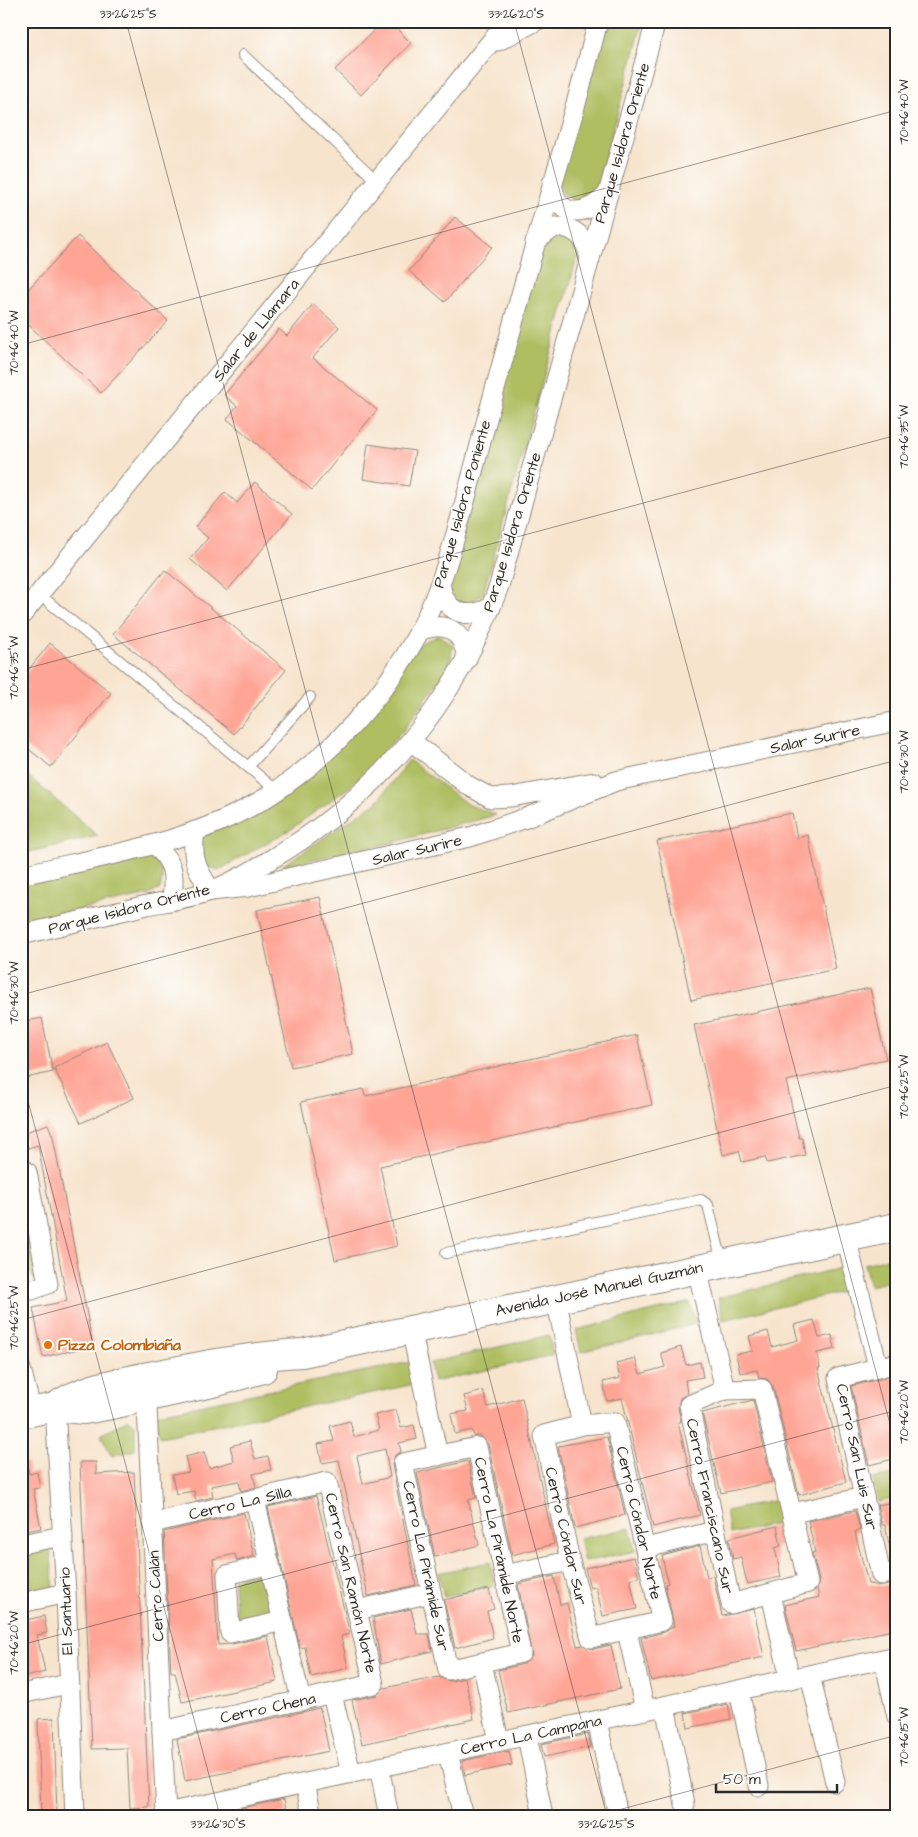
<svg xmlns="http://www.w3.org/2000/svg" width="918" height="1837" viewBox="0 0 918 1837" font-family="'Architects Daughter',sans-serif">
	<rect width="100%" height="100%" fill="#fdfcf7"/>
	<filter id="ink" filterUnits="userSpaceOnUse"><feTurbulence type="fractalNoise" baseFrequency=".02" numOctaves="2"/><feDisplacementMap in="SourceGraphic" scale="10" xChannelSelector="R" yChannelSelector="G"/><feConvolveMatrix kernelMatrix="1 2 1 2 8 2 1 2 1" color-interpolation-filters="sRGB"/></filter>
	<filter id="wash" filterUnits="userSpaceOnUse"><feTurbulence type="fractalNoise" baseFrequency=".0096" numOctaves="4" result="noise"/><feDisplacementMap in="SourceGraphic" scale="20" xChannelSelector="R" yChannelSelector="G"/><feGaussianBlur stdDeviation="1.12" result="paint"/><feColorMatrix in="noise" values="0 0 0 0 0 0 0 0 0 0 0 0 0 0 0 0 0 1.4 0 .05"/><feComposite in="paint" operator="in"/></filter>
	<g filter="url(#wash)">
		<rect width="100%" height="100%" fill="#f7e4cd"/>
		<g fill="#aebe61" stroke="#6c7446">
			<polygon points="602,21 643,21 596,191 586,199 575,202 564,194 558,184"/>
			<polygon points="553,240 565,240 573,245 577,258 483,594 471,603 459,602 450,593 446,579 538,250"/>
			<polygon points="439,635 453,645 449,667 403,731 351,786 291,829 219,870 205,866 200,851 201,838 282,795 421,643"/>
			<polygon points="409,760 467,804 496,815 391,843 282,866 377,802"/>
			<polygon points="21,770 98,836 21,854"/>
			<path d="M143 855C161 860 165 872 160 889L149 895 21 922V883Z"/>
			<polygon points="21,1181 39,1278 34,1280 29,1271 21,1265"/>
			<polygon points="897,1256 897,1279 870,1286 864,1264"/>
			<polygon points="840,1268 846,1291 723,1320 718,1298"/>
			<polygon points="690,1302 696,1324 581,1352 576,1330"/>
			<polygon points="549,1335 553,1355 434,1382 430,1363"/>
			<polygon points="410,1362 415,1384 160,1437 155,1414"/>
			<polygon points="128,1419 135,1425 135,1450 112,1456 101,1435"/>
			<polygon points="897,1474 897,1498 878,1502 873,1479"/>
			<polygon points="777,1500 782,1523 730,1534 726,1511"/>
			<polygon points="630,1528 635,1551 584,1562 579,1539"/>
			<polygon points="50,1546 54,1589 21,1596 21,1550"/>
			<polygon points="490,1562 495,1586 444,1597 438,1573"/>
			<polygon points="262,1572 272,1616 237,1624 234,1580"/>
		</g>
		<g id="blocks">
			<g fill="#fea596" fill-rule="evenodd">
				<polygon points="383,21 389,21 411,43 361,95 335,70"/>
				<polygon points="455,217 492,247 445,302 409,271"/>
				<polygon points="78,236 168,321 101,393 21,318 21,297"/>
				<polygon points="313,304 339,327 313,358 377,410 312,490 227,419 237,406 224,395 279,329 287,336"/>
				<polygon points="368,444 415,451 409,486 363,479"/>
				<polygon points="255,482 292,514 227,591 190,559 208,538 195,527 225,492 237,503"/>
				<polygon points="165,570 286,670 234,734 113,634"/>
				<polygon points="50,643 111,693 51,767 21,743 21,679"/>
				<polygon points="792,813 797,838 808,835 836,969 691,1000 657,841"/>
				<polygon points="320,897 353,1054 291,1067 257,910"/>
				<polygon points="870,988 886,1059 786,1081 799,1138 802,1138 805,1155 767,1163 765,1157 742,1162 739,1151 723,1155 694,1025"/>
				<polygon points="42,1018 53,1072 21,1079 21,1022"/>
				<polygon points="637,1035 652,1105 380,1166 397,1246 335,1260 301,1102 363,1089 365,1096"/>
				<polygon points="107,1042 134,1098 81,1123 54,1068"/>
				<polygon points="48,1124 53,1137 93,1346 43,1357 33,1308 67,1301 38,1145 28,1148 23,1133"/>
				<polygon points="814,1320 819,1338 832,1335 835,1349 817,1353 820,1368 818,1368 846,1482 799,1495 773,1386 767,1379 759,1378 757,1370 740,1373 736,1354 753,1351 749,1336 768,1331 772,1347 798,1340 794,1325"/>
				<polygon points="681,1347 686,1365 700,1362 703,1377 685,1380 687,1394 680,1398 678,1407 681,1422 678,1422 700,1515 653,1527 622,1398 607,1401 603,1382 620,1378 616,1363 635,1358 640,1374 665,1367 661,1353"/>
				<polygon points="897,1375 897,1458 869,1465 851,1386"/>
				<polygon points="483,1391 488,1407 522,1398 554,1544 512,1555 488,1444 481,1436 474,1436 472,1430 455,1434 451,1414 468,1411 464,1396"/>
				<polygon points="753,1400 772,1482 721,1493 702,1413"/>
				<path d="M396 1410 401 1428 414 1425 417 1439 399 1443 401 1452 395 1455 392 1465 416 1585 368 1596 339 1460 322 1463 318 1444 334 1441 330 1426 350 1421 354 1437 379 1430 375 1415ZM385 1449 390 1477 363 1484 357 1456Z"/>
				<polygon points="607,1437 625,1515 575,1528 558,1446"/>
				<polygon points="250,1441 255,1459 268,1456 271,1470 253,1474 256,1487 241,1491 239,1481 211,1486 213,1497 196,1501 194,1491 176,1494 172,1475 189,1472 185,1457 204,1452 209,1468 234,1461 230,1446"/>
				<polygon points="468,1461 476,1498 468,1500 479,1545 435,1557 417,1473"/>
				<polygon points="80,1462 96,1462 96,1474 134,1472 149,1807 130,1808 127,1748 92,1749"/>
				<polygon points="27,1463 29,1474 37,1472 40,1488 33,1489 41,1528 21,1532 21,1464"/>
				<polygon points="316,1496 350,1634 341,1636 348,1668 311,1677 305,1647 300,1648 268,1507"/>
				<polygon points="893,1502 897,1519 897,1552 891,1553 885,1525 882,1525 877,1505"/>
				<polygon points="855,1511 860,1530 855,1532 868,1584 883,1586 897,1583 897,1629 796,1651 785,1605 819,1597 817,1589 819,1580 812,1553 815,1552 808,1521"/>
				<polygon points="244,1513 254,1556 237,1561 235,1554 213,1559 218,1645 232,1644 268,1636 277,1682 182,1702 175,1672 171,1672 164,1532"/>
				<polygon points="777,1526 781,1546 775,1548 781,1577 747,1584 741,1557 733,1559 729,1538"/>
				<polygon points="700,1546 707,1577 713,1576 722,1616 754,1609 764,1657 651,1681 641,1638 665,1632 674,1626 665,1584 668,1583 662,1556"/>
				<polygon points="634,1557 639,1577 630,1579 637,1609 603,1616 596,1587 590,1588 585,1568"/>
				<polygon points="554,1576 560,1605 567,1603 577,1646 583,1645 593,1649 611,1645 620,1689 508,1713 498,1670 524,1664 532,1656 518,1584"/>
				<polygon points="489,1589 494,1609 487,1611 493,1638 455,1648 444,1600"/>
				<polygon points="411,1609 417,1634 429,1634 432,1651 381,1664 373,1618"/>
				<polygon points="44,1616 47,1633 37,1635 45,1672 21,1678 21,1621"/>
				<polygon points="439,1677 450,1681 465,1678 474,1719 362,1744 352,1700 377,1695 384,1688"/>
				<polygon points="728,1704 731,1719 688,1728 685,1713"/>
				<polygon points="320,1708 329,1751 185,1781 177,1739"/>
				<polygon points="54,1718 57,1816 41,1816 38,1719"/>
				<polygon points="588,1734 591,1747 544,1757 541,1744"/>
				<polygon points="509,1751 512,1765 465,1775 462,1761"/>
				<polygon points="284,1799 287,1812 271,1816 243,1816 241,1808"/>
			</g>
		</g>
	</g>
	<g filter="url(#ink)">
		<use href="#blocks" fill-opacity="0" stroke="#91887c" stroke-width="1"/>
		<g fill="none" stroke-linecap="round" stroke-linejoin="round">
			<g stroke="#91887c" stroke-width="12">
				<g id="lane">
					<polyline points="243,55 378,182"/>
					<polyline points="39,594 276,790"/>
					<polyline points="248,767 310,697"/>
					<polyline points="446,1253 701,1200 708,1205 722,1262"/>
				</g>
			</g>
			<g stroke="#91887c" stroke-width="21">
				<g id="street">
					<polyline points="498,41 536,21"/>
					<path d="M552 183C557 221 586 216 608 194"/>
					<path d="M535 242 554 227C576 226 586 238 590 259"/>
					<path d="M440 583C444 612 465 621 491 607"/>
					<polyline points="21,616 508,21"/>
					<path d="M419 631C447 620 463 631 467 659"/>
					<polyline points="411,741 469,786 491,798 511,797 594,782"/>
					<path d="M195 831C191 859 196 868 211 891L248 887 470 837 526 818 616 781 897 721"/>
					<path d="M155 844C174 865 175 872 172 900"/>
					<path d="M21 875C104 856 194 843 267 797 330 757 384 697 419 632 443 586 456 534 470 483 485 425 501 367 517 309 543 213 574 118 598 21"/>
					<path d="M21 935C63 925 105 915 147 905 168 901 190 898 210 891 230 884 252 871 270 860 377 797 457 702 499 586L656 21"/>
					<polyline points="21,1167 27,1172 48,1284 32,1290 21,1289"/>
					<polyline points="846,1237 878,1367"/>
					<polyline points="697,1268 725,1390"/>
					<polyline points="556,1298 582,1425"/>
					<polyline points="411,1329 438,1456"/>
					<polyline points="897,1363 838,1378 881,1575 897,1572"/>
					<polyline points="21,1369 32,1412"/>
					<polyline points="146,1385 166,1816"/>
					<polygon points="762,1389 808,1583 731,1604 689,1405 725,1390"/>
					<polyline points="55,1407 66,1593 75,1816"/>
					<polygon points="615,1422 662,1621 591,1638 570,1561 544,1435 582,1425"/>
					<polygon points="477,1447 521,1653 448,1670 403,1463"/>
					<polyline points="255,1500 301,1701"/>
					<polyline points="793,1513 864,1497"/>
					<polyline points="152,1523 327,1482 374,1684 162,1731"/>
					<polyline points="21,1544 63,1536"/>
					<polyline points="646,1548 715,1531"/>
					<polyline points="270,1564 227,1575 230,1633 283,1621"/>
					<polyline points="504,1575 570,1561"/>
					<polyline points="771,1594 790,1679"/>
					<polyline points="21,1603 66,1593"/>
					<polyline points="357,1610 431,1593"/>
					<polyline points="627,1631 645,1710"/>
					<polyline points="884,1659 897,1717"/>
					<polyline points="482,1663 499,1741"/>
					<polyline points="810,1675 835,1782"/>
					<polyline points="739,1690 759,1786"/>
					<polyline points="21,1694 68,1684"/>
					<polyline points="332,1694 351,1773"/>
					<polyline points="665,1706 685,1804"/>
					<polyline points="597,1721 618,1815"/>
					<polyline points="527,1736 543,1816"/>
					<polyline points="448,1753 463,1816"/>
					<polyline points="379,1767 389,1816"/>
					<polyline points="305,1783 312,1816"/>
					<polyline points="166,1813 897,1656"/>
				</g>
			</g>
			<g stroke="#91887c" stroke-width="30">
				<g id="secondary">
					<path d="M55 1407C81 1388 113 1384 144 1377 197 1366 248 1356 302 1353L897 1227"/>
					<polyline points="21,1414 55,1407 84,1410 106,1406 217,1382 263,1369"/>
				</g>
			</g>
			<use href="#lane" stroke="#fff" stroke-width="10"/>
			<use href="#street" stroke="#fff" stroke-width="19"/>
			<use href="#secondary" stroke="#fff" stroke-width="28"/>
		</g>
	</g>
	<path fill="none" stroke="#2b2b2b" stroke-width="1" stroke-opacity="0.45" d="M126 21 607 1816M514 21 897 1450M21 345 897 110M21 670 897 435M21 995 897 760M21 1075 220 1816M21 1320 897 1085M21 1645 897 1410M596 1816 897 1735"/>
	<circle fill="#e8710a" stroke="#fdfcf7" stroke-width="2" cx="48" cy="1345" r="5"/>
	<g text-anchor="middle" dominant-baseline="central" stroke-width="4" stroke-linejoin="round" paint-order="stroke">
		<g font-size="16" fill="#2b2b2b" stroke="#fdfcf7">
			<text transform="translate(622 143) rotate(-74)">Parque Isidora Oriente</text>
			<text transform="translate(256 330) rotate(-51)">Salar de Llamara</text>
			<text transform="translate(462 504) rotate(-74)">Parque Isidora Poniente</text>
			<text transform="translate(512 532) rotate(-73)">Parque Isidora Oriente</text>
			<text transform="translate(815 739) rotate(-12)">Salar Surire</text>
			<text transform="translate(417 850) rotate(-13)">Salar Surire</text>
			<text transform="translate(129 909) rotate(-14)">Parque Isidora Oriente</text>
			<text transform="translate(599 1289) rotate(-12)">Avenida José Manuel Guzmán</text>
			<text transform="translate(857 1457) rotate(78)">Cerro San Luis Sur</text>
			<text transform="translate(240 1503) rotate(-13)">Cerro La Silla</text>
			<text transform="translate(710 1506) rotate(78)">Cerro Franciscano Sur</text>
			<text transform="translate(639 1523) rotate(77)">Cerro Cóndor Norte</text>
			<text transform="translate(566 1536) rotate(77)">Cerro Cóndor Sur</text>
			<text transform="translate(499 1550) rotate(78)">Cerro La Pirámide Norte</text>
			<text transform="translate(426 1566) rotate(78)">Cerro La Pirámide Sur</text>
			<text transform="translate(351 1583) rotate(77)">Cerro San Ramón Norte</text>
			<text transform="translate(156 1596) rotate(-93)">Cerro Calán</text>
			<text transform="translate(66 1611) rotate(-92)">El Santuario</text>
			<text transform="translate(268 1708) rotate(-12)">Cerro Chena</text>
			<text transform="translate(531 1735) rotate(-12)">Cerro La Campana</text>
		</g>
		<g font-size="16" font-weight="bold" fill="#c56008" stroke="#fdfcf7" text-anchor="start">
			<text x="58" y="1345">Pizza Colombiaña</text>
		</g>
	</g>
	<rect width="918" height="1837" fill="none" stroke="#fdfcf7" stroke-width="55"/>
	<path d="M716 1784v8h121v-8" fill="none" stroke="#2b2b2b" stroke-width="2.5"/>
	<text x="723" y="1784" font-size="15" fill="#2b2b2b" stroke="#fdfcf7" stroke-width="4" paint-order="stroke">50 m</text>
	<rect x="28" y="28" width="862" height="1782" fill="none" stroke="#2b2b2b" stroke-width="2"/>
	<g font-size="12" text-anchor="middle" fill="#2b2b2b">
		<text x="128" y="18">33°26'25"S</text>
		<text x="516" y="18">33°26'20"S</text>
		<text transform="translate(904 112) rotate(-90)" y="4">70°46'40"W</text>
		<text transform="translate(14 343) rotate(-90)" y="4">70°46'40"W</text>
		<text transform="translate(904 437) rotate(-90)" y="4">70°46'35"W</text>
		<text transform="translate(14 668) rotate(-90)" y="4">70°46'35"W</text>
		<text transform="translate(904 762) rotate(-90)" y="4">70°46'30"W</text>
		<text transform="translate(14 993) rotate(-90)" y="4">70°46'30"W</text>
		<text transform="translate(904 1087) rotate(-90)" y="4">70°46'25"W</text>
		<text transform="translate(14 1318) rotate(-90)" y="4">70°46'25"W</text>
		<text transform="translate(904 1412) rotate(-90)" y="4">70°46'20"W</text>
		<text transform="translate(14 1643) rotate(-90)" y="4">70°46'20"W</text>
		<text transform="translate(904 1737) rotate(-90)" y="4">70°46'15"W</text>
		<text x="218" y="1828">33°26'30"S</text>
		<text x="606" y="1828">33°26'25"S</text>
	</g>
</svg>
